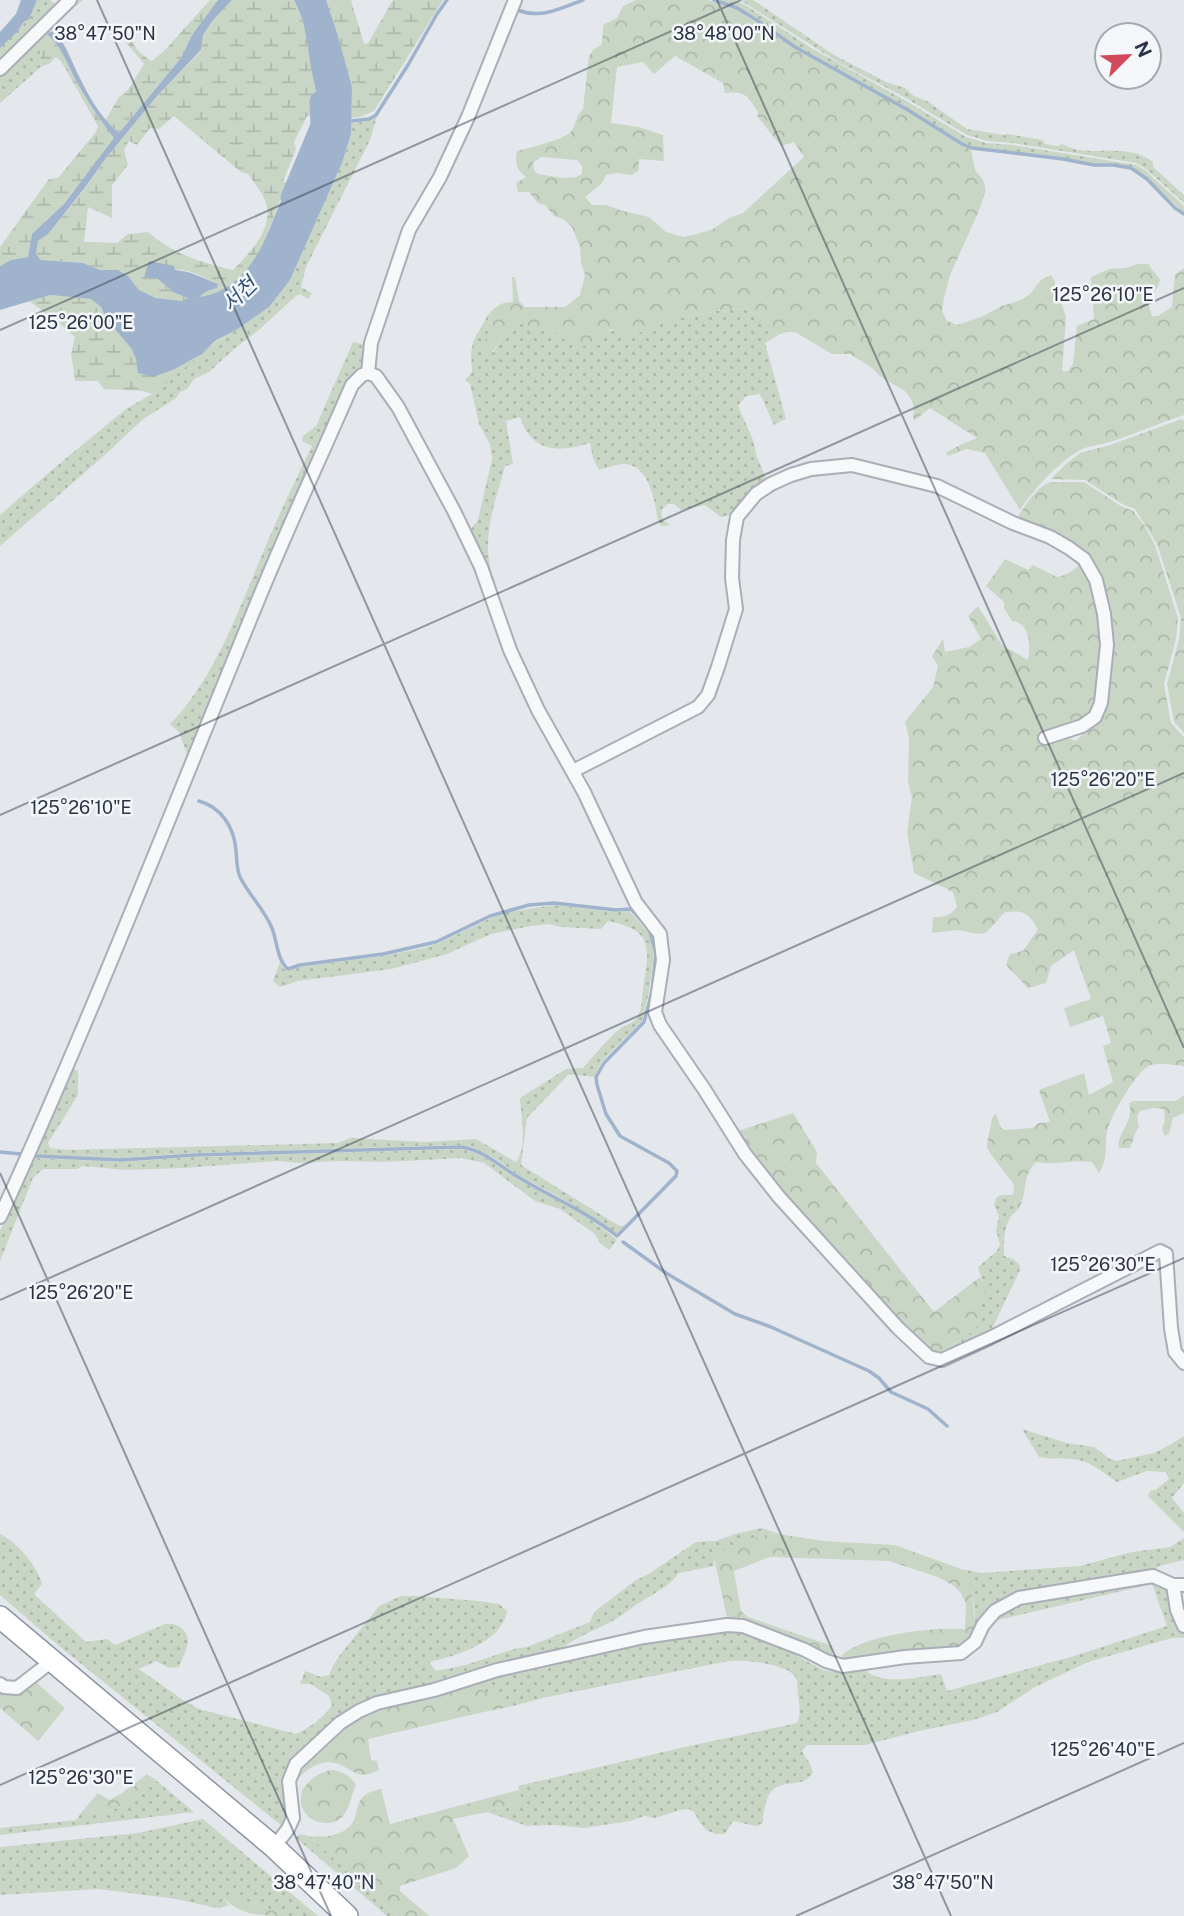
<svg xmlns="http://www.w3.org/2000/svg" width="1184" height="1916" viewBox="0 0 1184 1916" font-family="'Public Sans','Noto Sans KR',sans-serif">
	<defs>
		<pattern id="grass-dots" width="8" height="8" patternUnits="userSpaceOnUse" patternTransform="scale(1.75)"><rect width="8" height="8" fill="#c9d6c5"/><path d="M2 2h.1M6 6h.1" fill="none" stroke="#adb8ab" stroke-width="1.8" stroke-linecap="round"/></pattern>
		<pattern id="forest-crowns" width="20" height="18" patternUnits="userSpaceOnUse" patternTransform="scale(1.75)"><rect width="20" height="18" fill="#c9d6c5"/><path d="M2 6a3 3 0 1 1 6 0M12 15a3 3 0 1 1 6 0" fill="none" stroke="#adb8ab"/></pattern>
		<pattern id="wetland-marsh" width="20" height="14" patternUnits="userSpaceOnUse" patternTransform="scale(1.75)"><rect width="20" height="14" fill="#c9d6c5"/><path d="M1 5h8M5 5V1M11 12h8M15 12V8" fill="none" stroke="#adb8ab"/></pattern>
	</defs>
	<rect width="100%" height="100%" fill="#e4e7ec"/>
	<g fill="url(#grass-dots)">
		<path d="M37 0H50L59 6 0 65V48C10 38 27 23 32 11 34 8 35 4 37 0Z"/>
		<path d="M74 0H83C65 15 33 39 42 66L0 103V72Z"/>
		<polygon points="716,0 735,0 747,6 813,49 903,99 966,137 986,143 1013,145 1136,165 1145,170 1184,206 1184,213 1148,179 1131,168 1113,164 1094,165 1063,159 972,147 963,143 909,109 795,46 737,8"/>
		<path d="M740 0H753L834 55 886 82 905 88 914 96 927 101 967 129 1004 135 1007 134 1043 140 1045 144 1057 146 1063 144C1086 160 1124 140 1153 162V167L1184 195V203L1146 169 1136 163 1013 143 987 141 967 135 904 97 838 62Z"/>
		<polygon points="377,116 370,140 306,267 301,287 312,293 308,299 300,294 296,296 260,329 234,349 209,372 194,379 187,389 180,392 176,398 142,420 106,454 0,546 0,515 53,469 126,409 152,394 215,342 236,330 290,280 342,163 351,134 351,123 367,121"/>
		<path d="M746 309 756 310 770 332 780 334 765 343 786 419 774 425 760 394 746 396 738 406 753 440 757 457 767 481 733 519 729 515 721 517 705 505 681 510 674 504H668L662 509 661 515 664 521 671 525 661 526C656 519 657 512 655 504 651 487 644 463 622 464 615 465 606 468 599 470L593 458 590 443C559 453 532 453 520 417L506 421 513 464 505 466C494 507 479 541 495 582L491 591 467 534 478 520 492 459 490 444 479 424 470 384 465 380 472 372C472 364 470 355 472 348 473 336 483 327 487 316L491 321 488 334 493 353 509 327 517 322 546 327 558 334 590 343C607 327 609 328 630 337L665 320 707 314 714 311Z"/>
		<path d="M353 342 366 345 363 367 358 372 189 760 179 732 170 724C220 673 244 594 273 529 285 501 299 474 312 446L302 441 303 436 316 426Z"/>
		<path d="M554 905 616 912 629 911 646 929 651 938 654 953 649 992 642 1021 602 1061 594 1077 569 1074 527 1118 521 1165 611 1221 620 1226 626 1225 618 1234 559 1197 518 1175 494 1158 472 1147 461 1145 194 1153 121 1158 34 1155 71 1067 78 1071V1095L48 1143 50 1148 67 1150 338 1143 350 1138 426 1142 476 1139 516 1162C528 1146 521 1117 520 1098L566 1069 583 1068C595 1055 607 1039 621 1028 625 1025 631 1024 635 1020 642 1013 642 998 643 989 649 949 655 930 608 921L601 929 561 927 548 924 531 926 491 934 447 954 391 969 298 981 280 987 273 981 280 962 283 968 288 971 300 967 383 956 424 948 437 944 491 918 509 912Z"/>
		<path d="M461 1149C484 1152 499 1169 519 1180 552 1199 588 1214 617 1240L609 1250 600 1243 595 1234 560 1209 535 1201 484 1163 461 1158 385 1162 341 1161 300 1163 277 1161 184 1168 125 1170 83 1166 77 1169H43L33 1178 0 1261V1231L33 1158 121 1162 194 1157Z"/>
		<path d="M1002 1195H1013L1017 1211C1003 1220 1004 1241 1004 1256L1013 1259 1020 1265V1270L991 1331 946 1355 952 1345 965 1338 983 1283 978 1267 997 1251 1000 1244 996 1231 999 1216 994 1204 997 1197Z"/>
		<path d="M1022 1429 1067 1443 1094 1447 1110 1459 1117 1461 1154 1453 1168 1446 1184 1436V1483L1172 1498 1184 1513V1532L1148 1496 1150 1491 1157 1489 1169 1479 1166 1472 1147 1471 1117 1482C1103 1473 1089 1460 1073 1459 1061 1457 1051 1460 1039 1457Z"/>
		<path d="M762 1528 779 1534C755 1535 732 1543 714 1558V1566L679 1573C670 1585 661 1589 649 1597 637 1603 627 1612 616 1619 596 1630 575 1637 557 1652L336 1720 290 1763C278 1783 292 1806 282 1826L59 1646 0 1595V1534C16 1541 38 1567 42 1584L34 1594 86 1642 107 1639 115 1645 165 1624C180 1622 193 1634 186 1650 184 1656 181 1661 179 1667L169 1668 156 1661 139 1669 183 1700 199 1709 296 1734C310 1727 323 1719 332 1705L329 1696 311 1684H300L305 1671 321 1677 329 1675 334 1664 340 1655 379 1606 401 1596H415L479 1601 499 1604 507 1611C502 1643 455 1656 429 1662L436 1671 466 1665 514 1649 527 1647 590 1622 594 1612 636 1580 647 1575 696 1542 716 1541 735 1534Z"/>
		<path d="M1184 1538V1560L1159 1566 1152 1572 1021 1593 976 1633C974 1610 976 1588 961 1569L981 1573 1080 1566 1132 1552 1170 1547Z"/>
		<path d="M1139 1579 1168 1585 1184 1630V1638H1172L1088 1662 1035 1687 997 1712 973 1720 919 1731 865 1745H807L802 1751 810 1764 813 1772C800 1797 766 1763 763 1823L756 1826 733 1821 725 1834H716L706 1830 699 1821 694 1812 689 1809 680 1810 655 1818 645 1816 630 1821 584 1828 554 1825 527 1826 487 1812 522 1801 518 1786 689 1746 793 1724 798 1722C801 1713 799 1704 798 1695 797 1690 798 1682 796 1678 789 1663 744 1660 729 1661L547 1697 509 1707 507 1702 488 1695 483 1691V1679L600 1651 696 1634 727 1632H740L781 1647 823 1670 835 1672 864 1669C883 1687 917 1677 941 1674L947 1691 1074 1656 1167 1626 1152 1584 993 1621 1009 1606Z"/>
		<path d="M157 1781 194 1812 0 1835V1828L76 1820 81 1813C119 1812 129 1805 157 1781Z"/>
		<polygon points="203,1819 318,1916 288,1916 255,1903 223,1898 229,1905 220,1908 212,1907 177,1899 98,1889 0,1895 0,1847 138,1833"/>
		<polygon points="300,1834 309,1836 397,1916 387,1916 296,1838"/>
	</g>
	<g fill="url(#forest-crowns)" fill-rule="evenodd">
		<path d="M636 0H708L737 10 794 48 908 111 971 149 975 170 983 180 986 190 978 213 950 275 944 298 942 311 947 321 957 325 981 317 1002 306 1021 300 1030 294 1041 280 1051 275 1054 280 1066 317 1062 371H1068L1073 364 1077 326 1094 319 1091 277 1109 269 1126 268 1137 264H1149C1152 272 1157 273 1160 280L1158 287 1147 300 1152 316H1158L1172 307 1175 275 1184 268V415C1160 423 1137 433 1113 441 1101 445 1087 445 1077 452 1057 464 1033 490 1020 510L985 453 966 449 948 456 946 453 958 446 977 438 930 408 915 420 913 417 914 408 911 399 905 391 881 377 872 368 850 354H832L795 332H788L780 334 770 332 756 310 746 309 714 311 707 314 665 320 630 337 616 334 612 329C599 332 593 345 583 346 562 348 554 318 531 330L525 324 517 322C502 331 500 348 485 358L483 349 491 321 487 316C495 307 501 302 513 302L512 277H515L519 301 525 307H565L580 295 585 275 581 263 580 247 572 227 563 219 554 216 545 205 538 203 529 192H518L516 183 526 177C516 169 515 164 517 151 529 148 561 140 570 133 576 126 575 116 583 109L589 56 593 50 602 44 603 25 617 18 623 6ZM675 56 723 83 725 93C746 91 747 96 758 112L757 116 781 146 794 142 804 157 743 213 729 218 713 229 697 234 683 237 666 232 649 217 623 211 606 205H592L585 197 602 183 606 175 617 173 632 175 639 170V159L664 161 663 135 639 127 611 123 617 67 643 62 654 74ZM541 157 577 160 582 166V174L576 177 563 178 538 174 534 170 533 163Z"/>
		<polygon points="1182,419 1184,421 1184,733 1174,722 1167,684 1179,639 1181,618 1157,544 1135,509 1122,504 1085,480 1051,479 1067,463 1080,453 1110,445"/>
		<path d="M1051 482H1084L1121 506 1133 511 1144 525 1155 545 1178 618 1176 639 1164 684 1171 723 1184 737V1066C1174 1065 1162 1062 1151 1065 1138 1068 1110 1117 1107 1131 1104 1148 1109 1157 1099 1173L1092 1162C1072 1159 1056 1166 1036 1162 1020 1178 1029 1195 1017 1211L1013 1195 1014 1184C1009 1178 988 1152 987 1147 987 1139 991 1127 992 1118L996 1114 1001 1128 1006 1130 1032 1128 1039 1123 1050 1122 1039 1090 1084 1073 1089 1095 1113 1082 1103 1046 1111 1043 1103 1016 1070 1027 1064 1008 1091 999 1074 950 1051 966 1046 983 1028 988 1006 965 1010 954 1023 951 1038 929C1028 913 1025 910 1005 912L986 933 979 934 958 930 932 933 933 917C944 917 950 916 957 907L953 892 914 873 907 832 912 797 908 782 909 738 905 722 933 687 938 666 932 656 943 639 945 652 969 647 981 639 968 616 978 606 1002 645 1028 660C1031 646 1030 622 1012 621L1004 608V602L986 586 1005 559 1028 570 1033 565 1057 577C1068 575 1075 570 1082 561 1086 567 1091 573 1094 580 1105 606 1110 691 1093 714 1082 729 1060 730 1044 737L1047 741 1064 737 1076 741 1083 734 1082 730C1091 725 1098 718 1102 709 1107 663 1120 592 1083 556 1066 538 1038 530 1015 521 1024 508 1036 486 1051 482Z"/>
		<path d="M1184 1095V1113L1173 1118 1169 1133 1165 1136 1162 1129 1165 1119 1164 1109 1153 1108 1140 1111 1137 1116 1139 1127C1134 1133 1134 1140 1130 1148H1119C1116 1133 1135 1122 1129 1103L1134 1101H1176Z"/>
		<polygon points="793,1113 817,1152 816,1163 934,1312 980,1277 983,1283 986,1285 977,1327 965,1338 952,1345 946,1355 927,1351 781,1195 735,1132"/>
		<path d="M779 1534 823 1541 895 1545 961 1569 969 1579 972 1592 976 1633 963 1645 956 1648 843 1664 842 1655C865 1634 934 1627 965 1629L966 1604 961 1593 954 1586 938 1577 889 1561 770 1557 734 1571 741 1611 748 1617 832 1646V1660L728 1622 714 1558C731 1542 756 1535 779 1534Z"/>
		<path d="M483 1679V1691L507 1702 509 1707 479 1713 368 1739 371 1760 377 1761 379 1770C374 1772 368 1775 362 1775 355 1774 348 1768 341 1765 322 1756 303 1770 293 1786L297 1768 305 1759 363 1711Z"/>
		<path d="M36 1682 65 1708 38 1741 0 1708V1688C17 1694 21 1693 36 1682Z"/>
		<path d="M333 1770C343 1772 351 1776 356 1785 351 1795 350 1808 343 1816 331 1829 308 1823 302 1807 300 1802 301 1795 302 1790 311 1779 318 1772 333 1770Z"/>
		<path d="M147 1774 157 1781C129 1805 119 1812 81 1813L98 1793 109 1800 121 1794Z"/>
		<path d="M381 1789 390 1824 519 1790 522 1801 487 1812 453 1819 469 1856 456 1868 400 1886V1891L429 1916H397L309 1836C325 1838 346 1836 354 1820 357 1813 357 1805 361 1799 366 1792 374 1791 381 1789Z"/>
		<path d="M223 1897 255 1903 288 1916C261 1916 240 1916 223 1897Z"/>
	</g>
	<g fill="url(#wetland-marsh)" fill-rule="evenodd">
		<path d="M210 0 219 1 192 35 181 58 119 133 105 121 119 97 128 90 144 64 120 35 126 28C133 44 136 52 152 61L165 50Z"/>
		<path d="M232 0H294C306 22 307 43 311 67 315 90 323 117 320 141 318 163 295 176 284 193 277 205 273 220 268 233 255 266 233 293 197 298L207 291 217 288 218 284C206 279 187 267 174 270 169 272 163 276 158 279L173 292 189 298 184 301 156 298 139 290 129 277 100 270 83 263 41 260 36 254 38 241 48 234 84 190 106 158 157 96 201 51 203 35 213 20ZM174 116 241 172 248 174C253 182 260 189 264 198 277 225 251 252 233 270 202 263 171 253 148 232L128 234 117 243 84 242 88 207 112 218V185L128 165 124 150 129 141 137 145 150 128 159 129ZM307 116 316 117C313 151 310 156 288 182H283L296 149 294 142Z"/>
		<polygon points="326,0 351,0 364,44 368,43 393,0 443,0 374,111 360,117 351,118 352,87"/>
		<path d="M47 34C61 46 66 61 74 77 86 99 98 120 115 138L64 204 32 234 28 257 11 260 0 266V247L49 179 58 178 96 132 98 126 61 61 56 57 49 64 42 66C38 54 42 45 47 34Z"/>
		<polygon points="50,295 91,299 101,307 107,320 131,348 136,359 175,369 202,354 152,394 142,391 104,389 98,381 75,381 71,354 75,337 57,321 29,301"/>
	</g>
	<g fill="#9fb4cc">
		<polygon points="21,0 37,0 29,19 24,22 17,32 0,48 0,32 16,14"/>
		<path d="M218 0H232L213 20 203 35 201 50 157 96 106 158 84 189 48 234 38 241 36 254 41 260 83 263 100 270H118L129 277 139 290 156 298 183 301 188 298 173 292 158 279 144 277 149 261 174 266 175 270C191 271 203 278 218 284L217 288 207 291 199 297C233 293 254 265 267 235 273 222 277 208 284 195 294 177 317 164 320 143 324 123 315 87 311 68 307 44 306 22 294 0H326L337 33 352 87 351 134 342 163 290 280 269 307 236 330 215 341 202 354 175 369 153 377 138 373 136 359 131 348 107 320 101 307 91 299 50 295 0 310V266L11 260 28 257 32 234 64 204 114 138C99 119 86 99 74 77 66 61 61 46 47 34L52 31C64 40 69 55 75 68 86 91 99 117 119 133L181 58 192 35Z"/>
	</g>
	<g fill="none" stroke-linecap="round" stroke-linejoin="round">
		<g stroke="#9fb4cc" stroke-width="3.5">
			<polyline points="714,0 737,8 758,21 795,47 908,110 962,144 972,148 1063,159 1094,165 1113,165 1131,168 1147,179 1175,208 1184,214"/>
			<path d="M517 10C541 19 560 9 583 0"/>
			<polyline points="351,121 369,119 376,115 408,65 437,14 447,0"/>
			<path d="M199 801C221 807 234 827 236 850 237 859 236 867 240 877 249 895 264 909 272 928 277 941 277 960 288 969L300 965 383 954 436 942 490 916 529 905 554 903 616 910 631 909 644 923"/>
			<polyline points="0,1152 21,1154"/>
			<path d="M34 1156 121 1160 194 1155 461 1147C484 1150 499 1166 518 1177 551 1197 587 1212 617 1236L676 1176 677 1171 669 1163 620 1136 606 1114 597 1085 596 1077 604 1063 644 1022 652 992 656 953 649 929"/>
			<polyline points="623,1242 666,1273 735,1314 771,1327 869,1371 879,1378 891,1392 928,1409 947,1426"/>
		</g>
		<polyline stroke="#9fb4cc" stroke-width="23" points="292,198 322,126 321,102"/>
		<g stroke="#a9aeb7" stroke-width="16">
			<g id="street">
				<polyline points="0,69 70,0"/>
				<polyline points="368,373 371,343 409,230 440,177 468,117 515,0"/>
				<polyline points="573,771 698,707 708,695 718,667 736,609 732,578 733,540 737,517 756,494 771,484 791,475 811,469 852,465 937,486 1013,523 1050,537 1069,548 1084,559 1096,580 1104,614 1107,645 1101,703 1095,717 1082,726 1045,738"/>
				<path d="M0 1217C94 1012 175 802 261 593 290 523 322 454 352 385L362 375 368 373 376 376 398 407 454 511 481 567 510 650 538 710 584 792 636 903 660 934 663 960 655 1012 660 1025 704 1089 745 1154 779 1197 898 1328 929 1357 942 1360 990 1338 1160 1251 1166 1254 1171 1328 1175 1352 1184 1363"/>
				<polyline points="1173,1585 1177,1610 1184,1626"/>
				<polyline points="0,1684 4,1687 17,1688 52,1661"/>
				<polyline points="274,1847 288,1829 293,1818 289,1781 296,1764 340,1723 359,1711 377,1703 434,1690 497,1670 644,1637 727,1625 743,1626 805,1650 826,1661 843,1666 905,1657 961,1653 975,1642 983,1625 995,1611 1019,1598 1153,1576 1173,1585 1184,1585"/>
			</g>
		</g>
		<g stroke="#8b94a3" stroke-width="24">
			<polyline id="highway" points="0,1617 274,1847 347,1916"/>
		</g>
		<use href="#street" stroke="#f7f8fa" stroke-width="12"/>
		<use href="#highway" stroke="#fff" stroke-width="21"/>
	</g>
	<path fill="none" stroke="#2b3445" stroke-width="2" stroke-opacity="0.45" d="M97 0 951 1916M717 0 1184 1048M0 330 741 0M0 815 1184 288M0 1173 331 1916M0 1300 1184 773M0 1785 1184 1258M796 1916 1184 1743"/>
	<g text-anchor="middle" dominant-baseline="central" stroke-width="5" stroke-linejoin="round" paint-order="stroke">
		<g font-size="21" font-style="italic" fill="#34527a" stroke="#f4f6f9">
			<text transform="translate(239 294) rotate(-44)">서천</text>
		</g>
	</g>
	<g font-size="18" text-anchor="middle" fill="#2b3445" stroke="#f4f6f9" stroke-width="5" stroke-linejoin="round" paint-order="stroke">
		<text x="105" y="40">38°47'50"N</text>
		<text x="724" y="40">38°48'00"N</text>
		<text x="1103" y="301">125°26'10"E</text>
		<text x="81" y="329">125°26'00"E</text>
		<text x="1103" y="786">125°26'20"E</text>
		<text x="81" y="814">125°26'10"E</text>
		<text x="1103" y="1271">125°26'30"E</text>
		<text x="81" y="1299">125°26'20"E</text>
		<text x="1103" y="1756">125°26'40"E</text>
		<text x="81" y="1784">125°26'30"E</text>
		<text x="324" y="1889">38°47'40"N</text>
		<text x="943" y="1889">38°47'50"N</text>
	</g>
	<g transform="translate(1128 56) rotate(66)"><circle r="33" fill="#f4f6f9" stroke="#a4a8b1" stroke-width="2"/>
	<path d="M0-5L12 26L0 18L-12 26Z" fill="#d1495b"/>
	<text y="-10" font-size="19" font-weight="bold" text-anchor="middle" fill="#2b3445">N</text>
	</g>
</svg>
